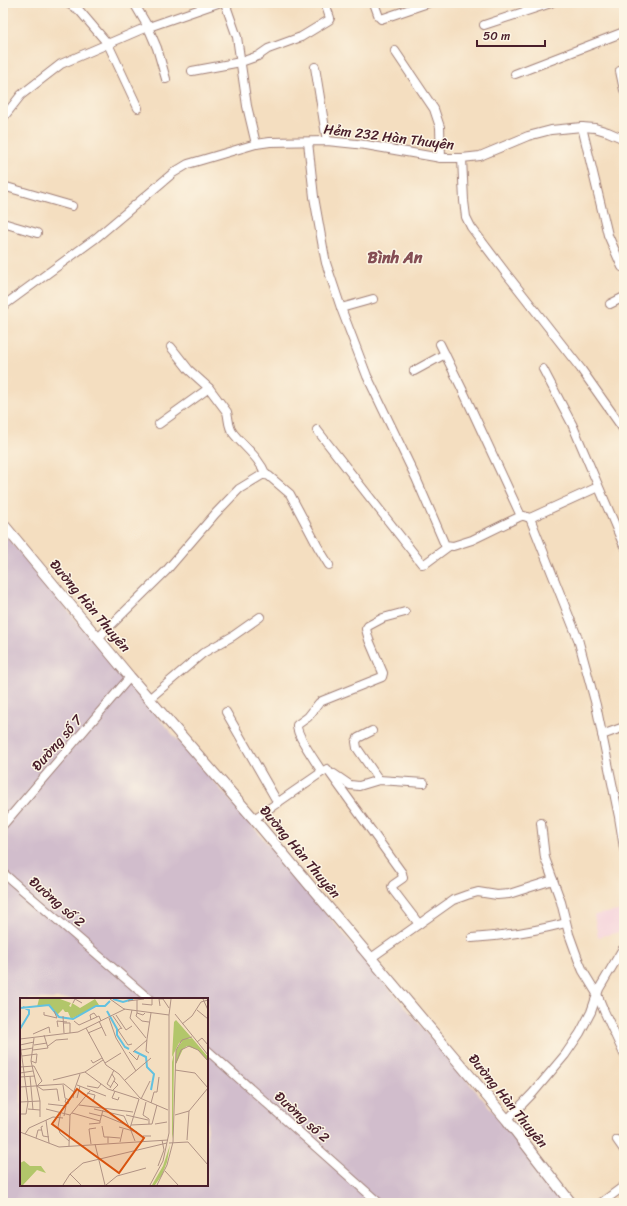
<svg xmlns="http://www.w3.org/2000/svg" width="627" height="1206" viewBox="0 0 627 1206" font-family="Sriracha,sans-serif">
	<rect width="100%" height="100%" fill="#fcf5e5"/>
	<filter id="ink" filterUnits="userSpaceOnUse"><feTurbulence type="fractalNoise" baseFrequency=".025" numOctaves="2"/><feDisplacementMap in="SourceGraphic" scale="8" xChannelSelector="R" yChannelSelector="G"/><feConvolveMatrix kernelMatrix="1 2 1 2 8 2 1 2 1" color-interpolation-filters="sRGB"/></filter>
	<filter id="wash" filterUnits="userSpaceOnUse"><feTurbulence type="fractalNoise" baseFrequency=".012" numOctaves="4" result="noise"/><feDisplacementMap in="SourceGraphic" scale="16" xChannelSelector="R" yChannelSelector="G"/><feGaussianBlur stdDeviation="0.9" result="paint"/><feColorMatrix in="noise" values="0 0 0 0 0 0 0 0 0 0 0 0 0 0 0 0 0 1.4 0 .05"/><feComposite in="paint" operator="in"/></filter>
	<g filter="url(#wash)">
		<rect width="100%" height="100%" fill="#f4dec0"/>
		<polygon fill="#f5cfdb" points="624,910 624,931 598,937 594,915"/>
		<path fill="#d1bdcc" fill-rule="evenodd" d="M3 532 129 684 250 823 503 1123 564 1203H3ZM21 999H207V1185H21Z"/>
	</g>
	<g filter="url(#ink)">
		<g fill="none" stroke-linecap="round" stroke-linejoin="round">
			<g stroke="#9f7e76" stroke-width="10">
				<g id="minor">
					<polyline points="67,3 79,10 108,44 138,108"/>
					<polyline points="134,3 148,27 157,48 166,79"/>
					<polyline points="225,3 237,37 247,106 256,144"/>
					<polyline points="374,3 379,17 381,19 428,3"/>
					<polyline points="484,25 551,3"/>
					<polyline points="395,51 434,109 440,127 441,158"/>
					<polyline points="315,67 327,141"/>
					<polyline points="192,71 241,62 258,56 268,49 301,37 329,20 330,18 325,3"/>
					<polyline points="620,71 624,90"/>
					<polyline points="515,74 624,32"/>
					<polyline points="3,118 21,95 61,64 140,30 218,3"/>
					<polyline points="582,127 608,235 622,267"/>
					<polyline points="308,142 314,197 324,253 326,263 341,308 367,376 416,478 445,545 453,546 472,540 521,516 524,516 530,518 598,487"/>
					<polyline points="462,158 464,201 466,217 471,227 505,272 581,369 624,430"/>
					<polyline points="3,186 72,206"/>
					<polyline points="3,223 37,233"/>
					<polyline points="610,304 624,297"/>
					<polyline points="3,306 96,238 173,173 188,164 256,144 270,142 327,141 366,145 441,158 462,158 480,156 528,136 551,130 582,127 595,128 608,132 624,139"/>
					<polyline points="341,308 373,299"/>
					<polyline points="440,344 463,391 521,516"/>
					<path d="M171 347 189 370 209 388 227 412C229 419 228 427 233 433 244 447 259 457 266 475"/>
					<polyline points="543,369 572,424 624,546"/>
					<polyline points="414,371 445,354"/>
					<polyline points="159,424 209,388"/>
					<polyline points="317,430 422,564 426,563 449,546"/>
					<polyline points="530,518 578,639 596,705 619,817 624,848"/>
					<polyline points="98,638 166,571 216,513 239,489 262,475 266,475 269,476 290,494 318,547 329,565"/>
					<polyline points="149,699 203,653 233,636 260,617"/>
					<polyline points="226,712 278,803"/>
					<polyline points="372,731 358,738 356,742 357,748 379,780"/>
					<polyline points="602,735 624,727"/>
					<path d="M322 772C316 762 296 735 297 725L308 717 319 703 322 701 382 677 383 673 369 640 366 629 368 626 383 618 405 612"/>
					<polyline points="334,774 350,785 359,786 379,780 424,783"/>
					<polyline points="254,819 322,772 327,769 402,873 403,878 393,885 392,887 393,890 419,924"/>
					<polyline points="541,823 545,858 561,902 569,934 578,959 583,971 597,994 604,1011 624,1054"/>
					<polyline points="3,825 130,677"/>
					<polyline points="3,873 149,999"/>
					<path d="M472 938C504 936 535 931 566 923"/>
					<polyline points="371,958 453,900 467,895 478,892 497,895 509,894 553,880"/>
					<polyline points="207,1050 379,1203"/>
					<polyline points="507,1120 533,1093 565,1055 580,1033 591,1012 599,989 622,950 624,949"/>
					<polyline points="617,1140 624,1150"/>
					<polyline points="601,1203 624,1186"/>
				</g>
			</g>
			<g stroke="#9f7e76" stroke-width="12">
				<polyline id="tertiary" points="3,524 130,677 254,819 507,1120 571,1203"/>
			</g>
			<use href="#minor" stroke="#fff" stroke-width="8"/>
			<use href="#tertiary" stroke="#fff" stroke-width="10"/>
		</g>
	</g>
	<g text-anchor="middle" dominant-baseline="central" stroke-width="3" stroke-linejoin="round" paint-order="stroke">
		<g font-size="14" fill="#4a1f2b" stroke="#fcf5e5">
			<text transform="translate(389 137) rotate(7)">Hẻm 232 Hàn Thuyên</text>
			<text transform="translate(90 606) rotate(50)">Đường Hàn Thuyên</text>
			<text transform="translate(57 743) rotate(-49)">Đường số 7</text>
			<text transform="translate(300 852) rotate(50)">Đường Hàn Thuyên</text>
			<text transform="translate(57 902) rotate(41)">Đường số 2</text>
			<text transform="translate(508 1101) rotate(51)">Đường Hàn Thuyên</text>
			<text transform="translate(302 1117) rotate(42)">Đường số 2</text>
		</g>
		<g font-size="16" font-weight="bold" fill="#854e54" stroke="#fcf5e5">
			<text x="395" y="257">Bình An</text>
		</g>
	</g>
	<g transform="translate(20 998)">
		<rect width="188" height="188" fill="#f4dec0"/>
		<path d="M19 1H40L51 5 49 8 51 9 52 5 60 10 75 1 79 7 51 21 48 14H45L43 11 37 17 29 7 17 9ZM156 22 171 39 159 45 152 59 154 24ZM172 40 188 59V63L178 52 167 48 163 51 156 66V52L163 42ZM154 55 153 136 152 141V64ZM150 147 147 164 142 177 135 187H132L143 168ZM4 163 10 168H21L26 175 17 172 3 187H0V165Z" fill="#b2c66a"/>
		<path fill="none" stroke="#62c1e0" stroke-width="2" d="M93 1 103 4 113 1M0 10 29 7 39 19 53 21 76 8H85L90 3M87 13 97 31V37L105 49 109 51M0 31 9 16V12L3 9M114 53 126 59 127 69 134 76 131 92"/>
		<path fill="none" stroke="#b09284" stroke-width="1" d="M90 1 104 11 149 17M183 1 188 12M117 2V15L123 17 125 15M108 3 124 1M53 5 55 1 62 5M122 6 132 7V1M140 8 139 1H143L149 10M112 12 110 20 126 40M177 12 188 21M24 14V17L37 20 34 13M117 15 116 18 122 23 129 24M155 16 188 57M96 17 106 32 112 28M43 18 44 35M93 18 102 31M89 20 96 40 116 73M71 22 70 17 74 15 77 19M54 23 59 27 79 18 81 23M79 23 86 38M43 25H50V35M162 26 172 18 181 4 188 2M38 29 37 23 47 24M66 30 86 67 99 76 120 100 148 112M101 30 98 32 108 47 112 46M68 35 82 29M13 36 29 29 30 35M14 40 11 63 20 103V119M0 41 58 34 105 11M177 44 182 40 188 47M0 45 8 104 6 116H0M0 47 14 44M14 47 27 45M28 48 36 42 48 41M1 52 13 50M13 52 28 50 24 37M109 54 117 62 119 57M113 54 127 42M129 55 126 53 127 41 131 15M2 58 17 56 16 65 11 63M71 62 73 65 82 60M85 65 101 55M156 65 161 52 169 48 178 52 188 63M0 69 14 68 22 83 17 88 23 92 37 91 39 103M155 72 175 75 188 90M65 74 88 91 119 101M0 75 13 73M10 78 13 112M0 79 15 78M33 82 65 74 83 62M105 82 131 60M43 87 45 100 49 102 48 106 45 104 46 101M57 87 86 98M67 88 78 90 81 86M0 89 44 86 54 94 53 100M91 89 87 86 94 72M90 90 95 81 92 76M93 92 98 87 94 83M54 93 60 76M95 93 92 100 98 102 99 99M137 94 139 79M67 95 75 97 73 104M57 100 60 88M121 101 130 83M0 104 20 103M126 104 123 117 129 121V126M131 105 134 94H137M28 106 46 108 44 118M59 107 113 114M8 111 20 112M26 111 50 117M74 111 104 118 109 129M41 113 38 129 40 135 49 143M52 115 80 123 83 112M69 115 81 118M82 117 109 128M106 117 128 122M155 117 169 113 188 90M26 122 29 145M69 126 80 125V123M135 126 147 124M111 127 132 126 137 107M23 128 21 129 23 138 29 139M82 128 84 139H88M99 129 117 134M0 134 39 149 148 142M5 136 9 130 33 119 43 120M16 140 18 132H22M167 142 169 113M115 143 110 130 119 101M123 143V138H131M100 144 103 131M88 145V139L100 140M149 145 168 144 188 167M71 146 69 131 76 130M75 146 85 187M49 148 50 117 70 93M138 168 144 152 142 142M145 173 158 187M50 176 61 187M43 187 50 176 63 165 147 145M86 187 97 178 126 170M130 187 143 163 149 135V17L151 1M137 187 147 167 153 144 156 52 162 42 172 39"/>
		<path fill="#d8530f" fill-opacity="0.15" stroke="#d8530f" stroke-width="2" d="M57 91 124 140 99 175 32 126Z"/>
		<rect width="188" height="188" fill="none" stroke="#4a1f2b" stroke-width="2"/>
	</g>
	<rect width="627" height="1206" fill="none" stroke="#fcf5e5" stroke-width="16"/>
	<path d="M477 40v6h68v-6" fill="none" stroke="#4a1f2b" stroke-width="2"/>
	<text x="483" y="40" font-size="12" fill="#4a1f2b" stroke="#fcf5e5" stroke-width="3" paint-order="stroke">50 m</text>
</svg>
